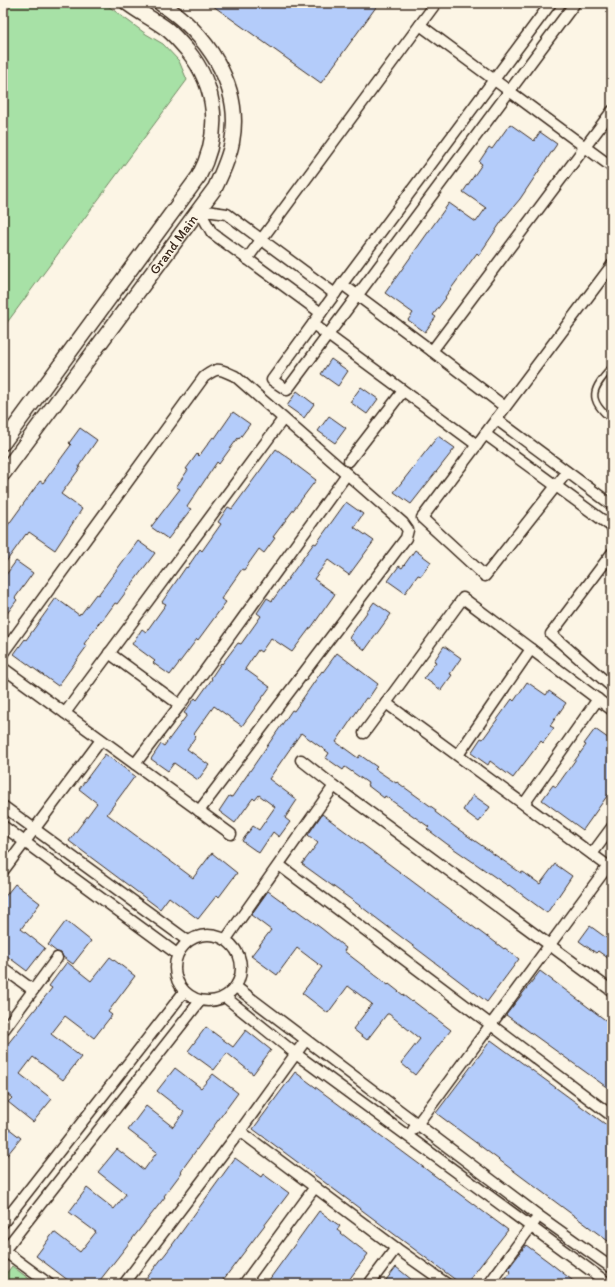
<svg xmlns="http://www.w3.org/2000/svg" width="615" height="1287" viewBox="0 0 615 1287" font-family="Itim,sans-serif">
	<rect width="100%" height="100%" fill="#fcf5e5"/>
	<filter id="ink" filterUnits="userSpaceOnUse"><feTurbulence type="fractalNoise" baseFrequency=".025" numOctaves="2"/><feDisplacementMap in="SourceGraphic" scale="8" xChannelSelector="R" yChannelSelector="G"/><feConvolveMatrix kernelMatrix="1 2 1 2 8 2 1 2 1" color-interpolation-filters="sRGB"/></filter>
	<g filter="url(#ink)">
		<g fill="#a7e1a6" stroke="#718662">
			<polygon points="3,3 104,3 146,34 163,44 179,61 187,80 3,328"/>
			<polygon points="12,1266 36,1284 3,1284 3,1278"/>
		</g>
		<g fill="#b4ccfa" stroke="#3b2a1e">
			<polygon points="209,3 379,3 321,83"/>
			<polygon points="510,124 534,141 540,132 557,144 520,199 504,218 479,255 477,253 445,297 446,298 433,315 436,317 425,332 408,320 413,313 385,293 449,203 476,222 486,208 463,192 482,164 479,162 489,147 492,149"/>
			<polygon points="331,359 348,371 338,386 321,374"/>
			<polygon points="361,387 378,399 367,414 350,402"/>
			<polygon points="297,391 314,404 304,418 287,406"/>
			<polygon points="233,412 250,424 239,439 238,438 219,464 217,462 187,507 191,509 168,539 151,527 180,489 176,487 188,470 186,469 197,454 199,456 213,437 215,438"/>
			<polygon points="329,416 346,428 335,443 318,431"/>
			<polygon points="80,428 97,440 79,466 80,468 61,494 82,509 55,550 29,532 27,535 26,534 3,566 3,532 40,481 43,483 71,445 69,443"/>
			<polygon points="438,436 455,448 411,504 394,492"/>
			<polygon points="276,449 293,461 292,462 316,480 273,537 275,538 264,553 259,549 244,570 242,569 221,599 226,602 198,640 197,639 170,675 153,663 155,661 132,644 142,629 146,632 166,604 162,602 186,567 187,568 200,549 202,551 221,524 218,522 228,507 232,509"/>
			<polygon points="346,502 363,514 354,527 374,541 349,575 328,560 314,579 335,594 311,628 310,628 292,652 271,638 261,652 258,650 245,669 270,687 242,726 214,706 194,734 196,736 187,749 209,765 198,780 174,763 168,771 151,759 161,744 164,746 187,715 184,713 195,698 197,700 212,679 211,678 221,663 222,664 238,643 241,644 261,616 257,613 267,598 272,601 314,543 316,544"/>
			<polygon points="138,541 155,553 117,604 115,603 102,621 101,620 84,644 87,646 58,686 14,654 25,639 26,640 56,598 79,615 80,613 81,614 96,594 98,595"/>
			<polygon points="415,550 431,562 421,576 418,575 405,593 388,581 399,566 402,568"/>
			<polygon points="16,561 33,573 15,598 17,600 3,619 3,579"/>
			<polygon points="374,602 391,614 365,650 349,638"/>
			<polygon points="444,646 461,658 450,674 452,675 441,690 424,678 436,662 434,661"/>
			<polygon points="337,653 378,684 368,699 366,698 336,742 358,758 360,755 377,767 375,769 396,783 397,782 436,810 435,812 455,827 521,873 523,872 540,884 555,864 572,876 547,913 509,885 508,886 447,844 427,829 429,827 385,796 384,798 367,785 368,783 345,767 343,770 326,758 329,753 301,733 269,779 297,800 285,818 290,822 279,837 273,832 259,853 242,841 253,826 259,830 275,807 259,795 255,800 253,798 235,823 219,811 229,796 232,797 292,710 294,711 322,671 323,672"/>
			<polygon points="527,682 546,695 549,691 566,703 550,726 554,728 543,743 541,741 513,778 490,761 488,765 471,753 481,738 483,739 512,699 514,701"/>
			<polygon points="595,729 612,741 612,789 583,830 542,800 553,785 556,787 586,745 584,744"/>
			<polygon points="105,754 135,776 107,814 193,878 212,853 237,873 219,897 217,895 198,919 169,897 160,909 69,841 97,803 79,789"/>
			<polygon points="473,795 490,807 479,822 463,810"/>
			<polygon points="322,814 487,937 487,936 504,949 505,948 519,959 487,1002 363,908 302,864 318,843 308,835"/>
			<polygon points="15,884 40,903 21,929 45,948 27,971 3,953 3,899"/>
			<polygon points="268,891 294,910 295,909 321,928 346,948 344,951 388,985 389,984 412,1002 413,1001 451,1030 415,1075 401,1063 420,1039 389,1014 387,1014 367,1040 353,1029 372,1004 348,986 328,1013 302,993 322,967 297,948 277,975 251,956 271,930 251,915"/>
			<polygon points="66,921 91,941 73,964 63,957 61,953 57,952 48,945"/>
			<polygon points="590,926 612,942 612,961 598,951 596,953 579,941"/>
			<polygon points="110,957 135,976 108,1012 112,1015 94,1038 65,1016 51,1034 81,1057 63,1080 33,1057 20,1074 52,1099 33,1122 8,1102 12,1098 3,1091 3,1050 52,988 49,986 67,962 91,981"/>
			<polygon points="540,971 612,1025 612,1091 506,1015"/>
			<polygon points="206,1027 233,1047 246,1030 271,1050 253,1074 227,1053 214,1070 188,1051"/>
			<polygon points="491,1040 612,1129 612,1244 436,1113"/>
			<polygon points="175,1068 201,1088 213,1074 238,1093 181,1171 182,1172 164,1196 165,1197 97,1284 73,1284 36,1256 54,1232 80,1252 96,1232 69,1212 87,1188 114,1209 126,1194 98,1172 117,1149 144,1170 157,1152 128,1130 146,1106 173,1127 184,1112 157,1091"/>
			<polygon points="295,1072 508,1230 466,1284 461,1284 253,1129"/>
			<polygon points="3,1124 21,1138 3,1160"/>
			<polygon points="235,1158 261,1177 263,1174 289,1193 220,1284 142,1284 170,1248"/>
			<polygon points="319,1211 340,1226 337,1230 368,1254 346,1284 266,1284"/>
			<polygon points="526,1245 549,1262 577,1284 502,1284 511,1272 508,1269"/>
			<polygon points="396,1267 417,1284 383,1284"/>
		</g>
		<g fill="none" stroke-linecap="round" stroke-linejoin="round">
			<g stroke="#3b2a1e" stroke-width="8">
				<path id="lane" d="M612 367C592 389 586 399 612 420"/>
			</g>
			<g stroke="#3b2a1e" stroke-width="13">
				<g id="street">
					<polyline points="551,3 342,284 272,380 287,390 575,3"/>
					<polyline points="420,25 612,167"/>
					<polyline points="199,210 227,214 335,294"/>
					<polyline points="199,210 212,233 321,313"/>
					<polyline points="247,259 436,3"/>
					<polyline points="342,284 432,351 505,407"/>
					<polyline points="313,324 477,445"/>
					<polyline points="432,351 612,111"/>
					<polyline points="496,419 612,505"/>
					<polyline points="485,434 612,527"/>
					<polyline points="349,461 403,391"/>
					<polyline points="567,472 485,576 422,518 612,265"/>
					<polyline points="612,553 551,634 612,687"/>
					<path d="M3 653 204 377C219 366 219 369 235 376L403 523 408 530 406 538 199 811"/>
					<polyline points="109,653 180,705"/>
					<polyline points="3,668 231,834"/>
					<polyline points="386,703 612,869"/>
					<polyline points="65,713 283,419"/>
					<polyline points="364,733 463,598 612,710"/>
					<polyline points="458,755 531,649"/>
					<polyline points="301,760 334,786 612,991"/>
					<polyline points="135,764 180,705 347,474"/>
					<polyline points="524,804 598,699"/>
					<polyline points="3,806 188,941"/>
					<polyline points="3,826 177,954"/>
					<polyline points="592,854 612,827"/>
					<polyline points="279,865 612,1116"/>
					<polyline points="3,871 101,740"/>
					<circle cx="208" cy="968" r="33"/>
					<polyline points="226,939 334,786"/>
					<polyline points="3,968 33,990"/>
					<polyline points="236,987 539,1216 612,1268"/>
					<polyline points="225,997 296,1054 609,1284"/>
					<polyline points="3,1031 57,958"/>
					<polyline points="413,1130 608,866"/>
					<polyline points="240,1131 396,1248 447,1284"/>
					<polyline points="3,1223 184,992"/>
					<polyline points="3,1250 49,1284"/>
					<polyline points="3,1252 200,1001"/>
					<polyline points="124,1284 240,1131 305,1041"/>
					<polyline points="244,1284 315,1187"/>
					<polyline points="369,1284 396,1248"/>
					<polyline points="489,1284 535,1221"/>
				</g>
			</g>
			<g stroke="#3b2a1e" stroke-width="17">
				<g id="secondary">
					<path d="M3 443 199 176C221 134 218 88 187 50 181 43 175 36 168 30 155 20 140 13 127 3"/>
					<path id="s1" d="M3 474 215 188C222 173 229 158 232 142 243 84 205 32 160 3"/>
				</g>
			</g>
			<use href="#lane" stroke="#fcf5e5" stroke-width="5"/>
			<use href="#street" stroke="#fcf5e5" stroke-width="10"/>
			<use href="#secondary" stroke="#fcf5e5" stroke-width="14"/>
		</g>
	</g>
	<g text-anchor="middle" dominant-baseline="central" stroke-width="3" stroke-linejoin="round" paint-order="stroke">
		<g font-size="14" fill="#3b2a1e" stroke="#fcf5e5">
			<text stroke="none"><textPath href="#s1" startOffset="286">Grand Main</textPath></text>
		</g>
	</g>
	<rect width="615" height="1287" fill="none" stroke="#fcf5e5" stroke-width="16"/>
	<rect x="8" y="8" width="599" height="1271" fill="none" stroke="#3b2a1e" stroke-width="1.5" filter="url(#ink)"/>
</svg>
